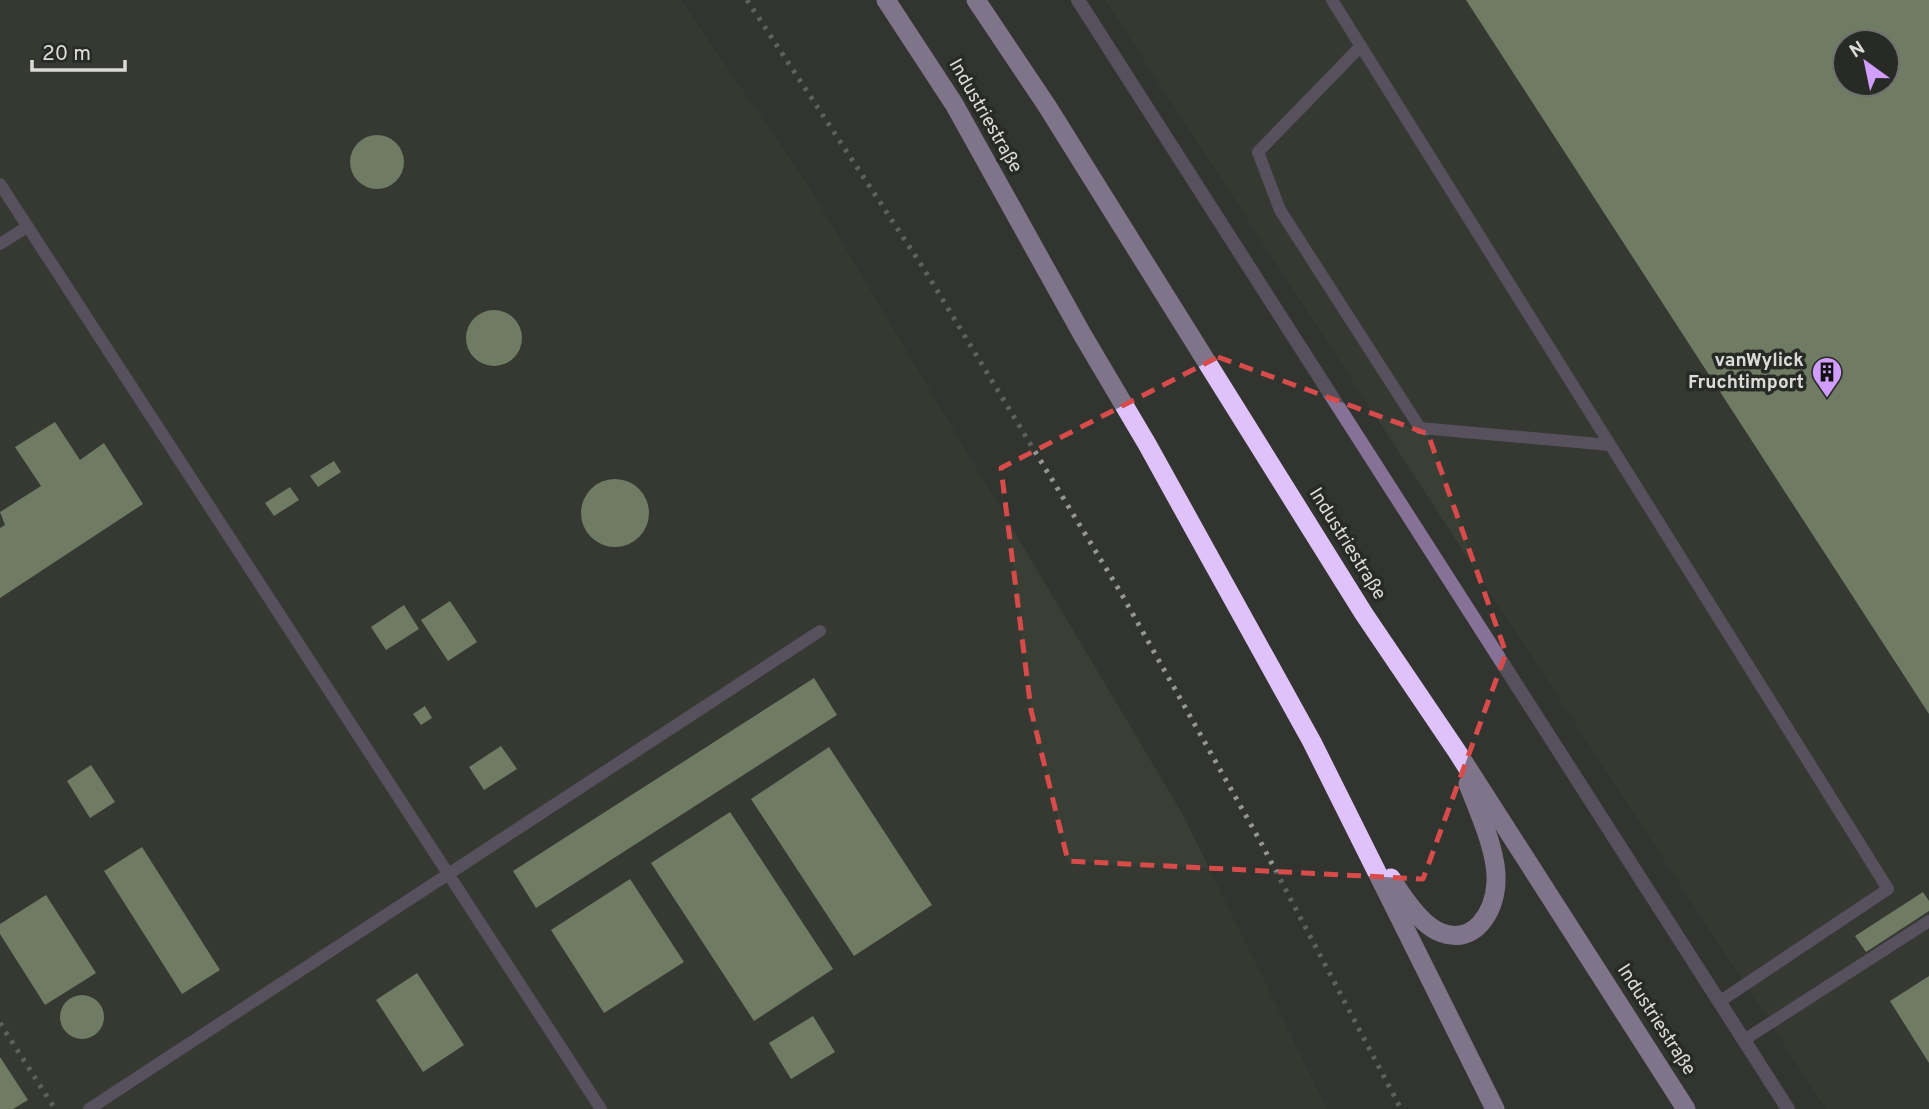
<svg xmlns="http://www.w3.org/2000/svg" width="1929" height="1109" viewBox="0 0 1929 1109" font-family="Overpass,sans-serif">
	<rect width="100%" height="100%" fill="#323430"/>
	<g fill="#3a3f36" fill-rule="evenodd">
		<polygon points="0,0 681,0 807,184 1182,813 1327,1109 0,1109"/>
		<path d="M1105 0H1929V1109H1826ZM1845 42H1887V84H1845Z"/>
	</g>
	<g fill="#bad1a1" fill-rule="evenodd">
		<path d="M1466 0H1929V714ZM1845 42H1887V84H1845Z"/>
		<circle cx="377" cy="162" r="27"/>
		<circle cx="494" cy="338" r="28"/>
		<polygon points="55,422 80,460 104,443 143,504 0,598 0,528 5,525 0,512 41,486 15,447"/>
		<polygon points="334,461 341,472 318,487 310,476"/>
		<circle cx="615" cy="513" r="34"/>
		<polygon points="290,487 299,500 274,516 265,503"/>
		<polygon points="450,601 477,642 448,661 421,620"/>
		<polygon points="404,605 419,629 386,650 371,627"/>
		<polygon points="814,678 837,715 536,908 513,871"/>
		<polygon points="425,706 432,718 421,725 413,714"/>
		<polygon points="501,746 517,769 484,790 469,767"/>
		<polygon points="829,747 932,905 854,956 751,799"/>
		<polygon points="91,765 115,802 90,818 67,781"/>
		<polygon points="730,812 833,969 754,1021 651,863"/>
		<polygon points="142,847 220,970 182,994 104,871"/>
		<polygon points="630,879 684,962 604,1013 551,930"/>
		<polygon points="1923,892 1929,901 1929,911 1866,952 1855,936"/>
		<polygon points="46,895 96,973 45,1005 0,934 0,924"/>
		<polygon points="417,973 464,1045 423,1072 376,1000"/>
		<polygon points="1929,976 1929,1063 1890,1001"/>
		<circle cx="82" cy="1017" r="22"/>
		<polygon points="813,1016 835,1052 791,1079 769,1043"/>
		<polygon points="0,1057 28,1100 13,1109 0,1109"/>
	</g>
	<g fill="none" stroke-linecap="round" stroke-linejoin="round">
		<g stroke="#857296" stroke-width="12">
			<polyline points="1332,0 1888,889 1719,1002"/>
			<polyline points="1361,46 1258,152 1280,210 1420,428 1610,445"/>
			<polyline points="0,184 601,1109"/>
			<polyline points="0,244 27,227"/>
			<polyline points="1744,1040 1929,921"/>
			<polyline points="89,1109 820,631"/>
		</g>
		<polyline stroke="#857296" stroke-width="14" points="1078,0 1788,1109"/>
		<g stroke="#dfc2f9" stroke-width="19">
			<polyline points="886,0 954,104 1082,334 1147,444 1312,742 1495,1109"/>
			<polyline points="976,0 1047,106 1364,614 1456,750 1686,1109"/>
			<path d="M1391 878C1402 896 1421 926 1442 933 1475 945 1494 912 1496 883 1498 853 1479 813 1468 784"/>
		</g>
		<g stroke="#969794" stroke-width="5" stroke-dasharray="3.5 7" stroke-linecap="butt">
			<polyline points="747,0 924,269 1121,593 1259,839 1401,1109"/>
			<polyline points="0,1023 55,1109"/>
		</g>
	</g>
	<path d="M0 0H1929V1109H0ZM1218 357 1428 434 1506 653 1423 879 1068 861 1031 710 1001 468Z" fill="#323430" fill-opacity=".55" fill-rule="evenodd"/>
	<path fill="none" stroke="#d74c4b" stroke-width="5" stroke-dasharray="14 9" stroke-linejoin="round" d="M1218 357 1428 434 1506 653 1423 879 1068 861 1031 710 1001 468Z"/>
	<defs>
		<g id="building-pin" transform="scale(1.575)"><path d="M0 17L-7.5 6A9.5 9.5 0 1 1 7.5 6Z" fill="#d19dfe" stroke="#282a26"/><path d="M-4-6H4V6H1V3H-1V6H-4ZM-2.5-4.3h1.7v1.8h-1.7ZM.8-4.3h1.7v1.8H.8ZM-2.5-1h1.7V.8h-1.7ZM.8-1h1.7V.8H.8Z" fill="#111"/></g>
	</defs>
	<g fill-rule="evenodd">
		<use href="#building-pin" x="1827" y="372"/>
	</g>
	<g text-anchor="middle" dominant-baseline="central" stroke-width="7" stroke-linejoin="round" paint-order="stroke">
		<g font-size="19" fill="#dbdcd9" stroke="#282a26">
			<text transform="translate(985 116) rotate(60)">Industriestraße</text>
			<text transform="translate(1347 544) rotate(58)">Industriestraße</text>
			<text transform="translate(1656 1020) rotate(57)">Industriestraße</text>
		</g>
		<g font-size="19" font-weight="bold" fill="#dbdcd9" stroke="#282a26" text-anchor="end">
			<text x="1804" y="361">vanWylick<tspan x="1804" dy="22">Fruchtimport</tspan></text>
		</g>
	</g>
	<g transform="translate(1866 63) rotate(327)"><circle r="33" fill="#282a26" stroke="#70716e" stroke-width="2"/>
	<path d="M0-5L12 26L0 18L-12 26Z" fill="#d19dfe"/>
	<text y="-10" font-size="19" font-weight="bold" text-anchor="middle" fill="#dbdcd9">N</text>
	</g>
	<path d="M32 60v10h93v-10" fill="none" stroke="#dbdcd9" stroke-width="3.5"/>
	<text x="42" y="60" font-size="21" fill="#dbdcd9" stroke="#282a26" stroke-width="5" paint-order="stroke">20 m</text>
</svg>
